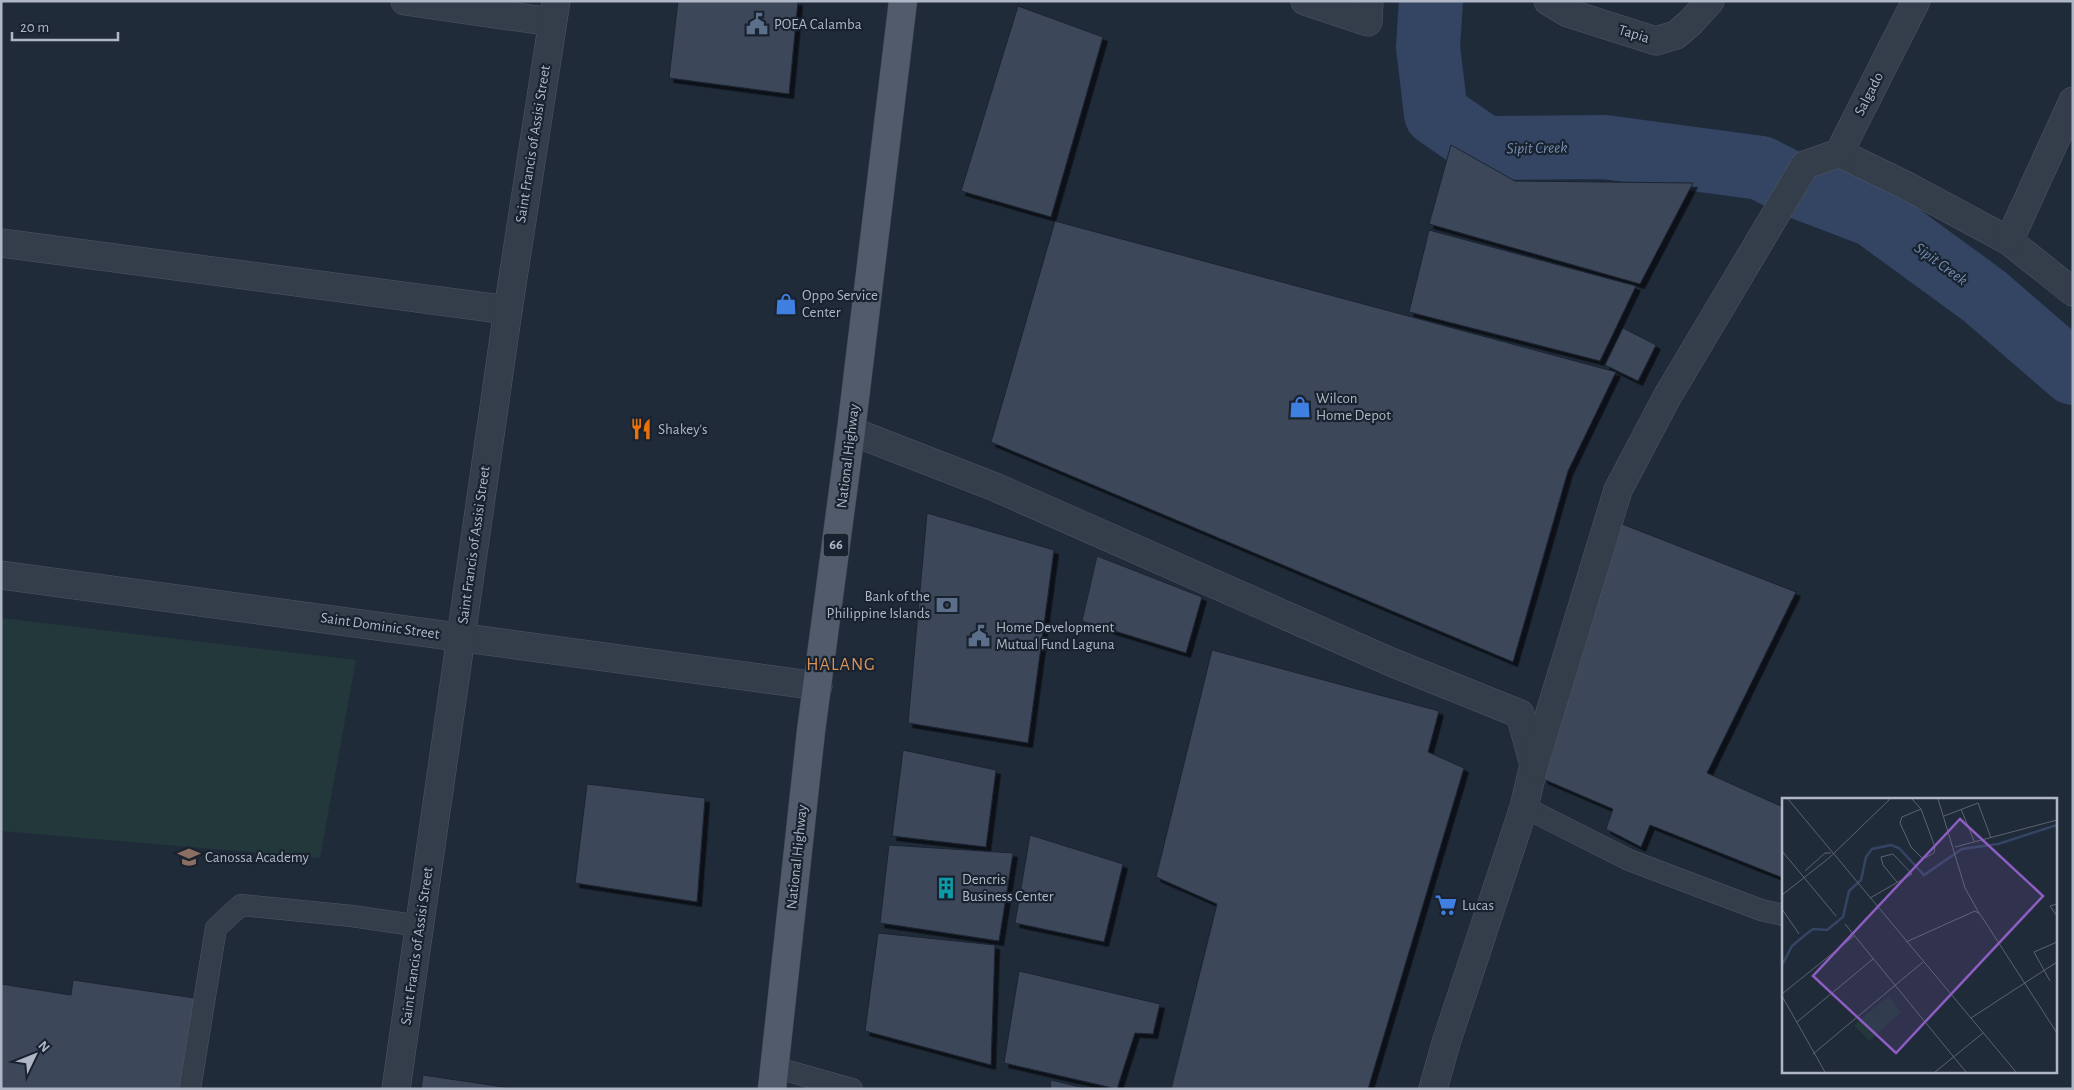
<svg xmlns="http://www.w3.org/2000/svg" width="2074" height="1090" viewBox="0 0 2074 1090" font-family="'Alegreya Sans',sans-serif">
	<defs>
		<filter id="shadow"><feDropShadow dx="4.5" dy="4.5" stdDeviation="0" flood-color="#0009"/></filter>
	</defs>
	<rect width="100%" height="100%" fill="#202b3a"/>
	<polygon fill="#22383b" points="1,618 356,660 320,858 1,831"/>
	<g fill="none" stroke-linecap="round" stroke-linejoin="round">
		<polyline stroke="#334563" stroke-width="64" points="1431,1 1428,47 1436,114 1485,148 1604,147 1761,168 1792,184 1873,215 1984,296 2073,373"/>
	</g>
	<g fill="#3c475a" stroke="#1b2431" filter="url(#shadow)">
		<polygon points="678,1 798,1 789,94 669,78"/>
		<polygon points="1018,6 1103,37 1051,217 961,191"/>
		<polygon points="1451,145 1515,181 1693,183 1640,284 1429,224"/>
		<polygon points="1055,221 1616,372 1568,471 1513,662 991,442"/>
		<polygon points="1429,230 1636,286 1600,361 1409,312"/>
		<polygon points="1623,328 1656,345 1638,381 1605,365"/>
		<polygon points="927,513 1054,550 1028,743 908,723"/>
		<polygon points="1617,522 1796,592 1707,773 1783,807 1783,878 1650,825 1641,847 1606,829 1613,809 1543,779"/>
		<polygon points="1097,556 1202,597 1186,653 1082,621"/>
		<polygon points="1212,650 1439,711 1428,752 1464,768 1368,1089 1171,1089 1217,904 1156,877"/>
		<polygon points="903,750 996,770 986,847 892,836"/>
		<polygon points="587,784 705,798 697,902 575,883"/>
		<polygon points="1030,835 1123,864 1104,942 1015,923"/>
		<polygon points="889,845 1013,853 999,941 880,923"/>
		<polygon points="878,933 995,945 991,1065 865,1031"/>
		<polygon points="1019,971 1160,1004 1153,1034 1135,1033 1117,1089 1004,1063"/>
		<polygon points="73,980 195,998 182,1089 1,1089 1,984 71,995"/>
		<polygon points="423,1075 517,1089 421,1089"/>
		<polygon points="1051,1080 1088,1089 1050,1089"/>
	</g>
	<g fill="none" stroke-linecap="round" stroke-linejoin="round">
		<g stroke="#4f5765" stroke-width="22">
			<g id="service">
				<polyline points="1524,807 1629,860 1761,910 1783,915"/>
				<polyline points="774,1067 852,1089"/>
				<polyline points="190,1089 216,928 241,905 352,916 420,926"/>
			</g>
		</g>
		<g stroke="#4f5765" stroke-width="29">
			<g id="minor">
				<polyline points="405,1 552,22"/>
				<polyline points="1305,1 1368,22 1369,1"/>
				<polyline points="1548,1 1568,13 1656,41 1676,35 1691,22 1710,1"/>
				<polyline points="1839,153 1905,185 2009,241 2073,292"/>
				<polyline points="2009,241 2073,101"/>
				<polyline points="1,243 508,310"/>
				<polyline points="851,431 995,487 1391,662 1520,714 1534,765 1524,807 1446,1043 1433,1089"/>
				<polyline points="1,575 818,686"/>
				<polyline points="1534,765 1618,490 1667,397 1805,165 1839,153 1916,1"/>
				<polyline points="396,1089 508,310 556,1"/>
			</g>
		</g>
		<g stroke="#3d4654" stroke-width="29">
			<polyline id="primary" points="772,1089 811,731 851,431 903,1"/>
		</g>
		<use href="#service" stroke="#343d4a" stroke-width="21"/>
		<use href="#minor" stroke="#343d4a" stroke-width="28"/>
		<use href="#primary" stroke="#525b6b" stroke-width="28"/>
	</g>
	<defs>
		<g id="civic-bare" transform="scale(1.725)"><path d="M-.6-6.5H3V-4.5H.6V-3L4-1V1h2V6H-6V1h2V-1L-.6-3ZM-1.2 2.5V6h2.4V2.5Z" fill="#5c6f8a" stroke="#19222f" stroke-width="2.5" paint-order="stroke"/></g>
		<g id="shop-bare" transform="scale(1.725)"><path d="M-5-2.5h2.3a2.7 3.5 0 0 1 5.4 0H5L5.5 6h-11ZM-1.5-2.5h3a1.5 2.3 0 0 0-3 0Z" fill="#3f7fe0" stroke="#19222f" stroke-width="2.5" paint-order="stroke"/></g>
		<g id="restaurant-bare" transform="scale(1.725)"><path d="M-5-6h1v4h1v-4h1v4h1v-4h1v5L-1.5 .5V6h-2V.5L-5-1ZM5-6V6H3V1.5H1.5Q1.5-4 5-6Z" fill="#e8710a" stroke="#19222f" stroke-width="2.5" paint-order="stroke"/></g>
		<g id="bank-bare" transform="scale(1.725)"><path d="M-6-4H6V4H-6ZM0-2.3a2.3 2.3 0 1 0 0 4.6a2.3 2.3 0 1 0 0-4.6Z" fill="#5c6f8a" stroke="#19222f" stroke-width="2.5" paint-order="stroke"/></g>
		<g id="school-bare" transform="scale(1.725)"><path d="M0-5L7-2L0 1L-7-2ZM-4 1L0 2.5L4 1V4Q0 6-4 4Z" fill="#8d6e63" stroke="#19222f" stroke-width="2.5" paint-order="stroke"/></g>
		<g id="building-bare" transform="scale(1.725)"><path d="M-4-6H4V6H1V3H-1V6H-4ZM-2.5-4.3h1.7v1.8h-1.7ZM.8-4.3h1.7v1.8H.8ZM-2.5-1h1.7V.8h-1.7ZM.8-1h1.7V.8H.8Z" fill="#0f9aa8" stroke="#19222f" stroke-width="2.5" paint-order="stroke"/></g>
		<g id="supermarket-bare" transform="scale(1.725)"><path d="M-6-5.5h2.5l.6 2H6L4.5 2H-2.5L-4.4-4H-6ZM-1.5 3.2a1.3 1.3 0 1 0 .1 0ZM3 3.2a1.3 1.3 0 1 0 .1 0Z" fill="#3f7fe0" stroke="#19222f" stroke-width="2.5" paint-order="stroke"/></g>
	</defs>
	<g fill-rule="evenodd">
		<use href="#civic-bare" x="757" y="24"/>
		<use href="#shop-bare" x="786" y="304"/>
		<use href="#shop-bare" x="1300" y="407"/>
		<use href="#restaurant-bare" x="641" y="429"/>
		<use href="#bank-bare" x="947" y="605"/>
		<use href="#civic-bare" x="979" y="636"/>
		<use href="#school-bare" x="189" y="857"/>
		<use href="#building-bare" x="946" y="888"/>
		<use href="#supermarket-bare" x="1446" y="905"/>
	</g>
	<g text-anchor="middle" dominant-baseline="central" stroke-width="4.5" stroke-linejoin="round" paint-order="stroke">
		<rect fill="#19222f" stroke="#828a99" stroke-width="1" x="823.5" y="533.5" width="25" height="23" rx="4"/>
		<g font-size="14" font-weight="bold" fill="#afb7c7">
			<text x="836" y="545">66</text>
		</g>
		<g font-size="15" fill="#afb7c7" stroke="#19222f" text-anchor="start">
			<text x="774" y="24">POEA Calamba</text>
			<text x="802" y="295">Oppo Service<tspan x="802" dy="17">Center</tspan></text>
			<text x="1316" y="398">Wilcon<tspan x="1316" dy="17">Home Depot</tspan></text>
			<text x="658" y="429">Shakey's</text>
			<text x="930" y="596" text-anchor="end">Bank of the<tspan x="930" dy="17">Philippine Islands</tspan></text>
			<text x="996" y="627">Home Development<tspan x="996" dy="17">Mutual Fund Laguna</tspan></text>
			<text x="205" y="857">Canossa Academy</text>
			<text x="962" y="879">Dencris<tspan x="962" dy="17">Business Center</tspan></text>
			<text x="1462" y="905">Lucas</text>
		</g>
		<g font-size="15" fill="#afb7c7" stroke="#19222f">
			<text transform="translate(1634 34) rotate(17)">Tapia</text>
			<text transform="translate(1869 94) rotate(-63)">Salgado</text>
			<text transform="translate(533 144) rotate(-81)">Saint Francis of Assisi Street</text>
			<text transform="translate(848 456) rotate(-83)">National Highway</text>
			<text transform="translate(474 545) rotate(-82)">Saint Francis of Assisi Street</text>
			<text transform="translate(380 626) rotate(8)">Saint Dominic Street</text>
			<text transform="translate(797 857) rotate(-84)">National Highway</text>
			<text transform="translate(417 946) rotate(-82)">Saint Francis of Assisi Street</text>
		</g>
		<g font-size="16" font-style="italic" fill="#758db1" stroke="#19222f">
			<text transform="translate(1537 148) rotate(-1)">Sipit Creek</text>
			<text transform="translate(1941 264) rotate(36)">Sipit Creek</text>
		</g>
		<g font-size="18" letter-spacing="1" fill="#d89458" stroke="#19222f">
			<text x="841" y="665">HALANG</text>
		</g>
	</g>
	<g transform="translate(1782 798)">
		<rect width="275" height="275" fill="#202b3a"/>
		<path d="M107 198 119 214 87 243 72 227Z" fill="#22383b"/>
		<path fill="none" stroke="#334563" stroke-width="2.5" d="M0 167 10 148 23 137 31 131 45 132 61 119 67 93 79 82 84 59 90 51 109 47 117 50 142 77 180 51 216 46 275 27"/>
		<path fill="none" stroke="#596372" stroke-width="1" d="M6 1 234 274M130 1 139 11 153 49 152 55 141 61 129 49 118 25 120 19 139 11M156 1 183 90 197 115M179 11 192 43M162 18 196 5 209 40M173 49 275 22M0 53 54 118M23 73 43 55H49M0 97 47 60 108 1M88 100 130 76 111 56 99 59 101 67 115 84M275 106 268 108 275 118M0 111 17 136M63 126 184 274M124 144 193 113 198 116 275 235M268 183 252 154 275 144M0 196 72 138M0 198 43 274M189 220 275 164M15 224 91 161M31 256 141 164M153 274 201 235"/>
		<path fill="#8d5dc2" fill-opacity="0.15" stroke="#8d5dc2" stroke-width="2.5" d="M178 21 261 98 114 255 31 178Z"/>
		<rect width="275" height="275" fill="none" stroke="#afb7c7" stroke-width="2.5"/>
	</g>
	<rect width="2074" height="1090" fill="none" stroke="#afb7c7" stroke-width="5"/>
	<g transform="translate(35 1055) rotate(47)" stroke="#19222f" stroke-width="4" paint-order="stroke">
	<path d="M0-4L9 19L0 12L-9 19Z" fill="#afb7c7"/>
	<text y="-8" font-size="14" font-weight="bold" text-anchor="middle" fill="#afb7c7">N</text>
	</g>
	<path d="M12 32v8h106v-8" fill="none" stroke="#afb7c7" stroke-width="2.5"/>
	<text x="20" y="32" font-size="15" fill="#afb7c7" stroke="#19222f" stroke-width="4" paint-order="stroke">20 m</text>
</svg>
